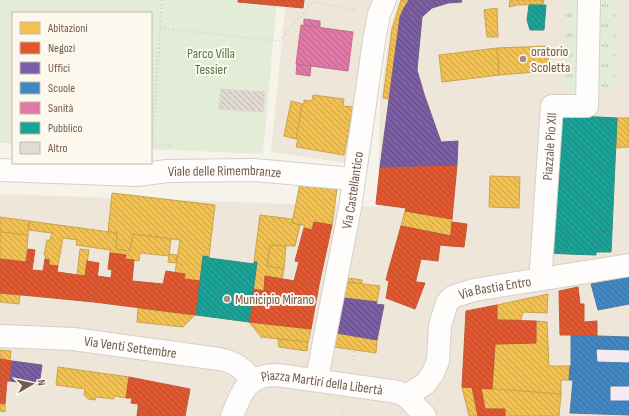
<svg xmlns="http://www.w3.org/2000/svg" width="629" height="416" viewBox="0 0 629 416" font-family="'Sofia Sans Condensed',sans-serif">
	<defs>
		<pattern id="grass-tufts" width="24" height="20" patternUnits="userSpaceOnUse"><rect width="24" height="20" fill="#e2ecd7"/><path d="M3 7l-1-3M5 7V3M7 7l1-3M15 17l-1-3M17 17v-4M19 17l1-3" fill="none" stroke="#bcc2b1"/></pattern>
		<pattern id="homes-back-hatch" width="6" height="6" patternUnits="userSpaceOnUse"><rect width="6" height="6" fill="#f2c14e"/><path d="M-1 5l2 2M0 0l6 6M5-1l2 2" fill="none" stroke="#c8a043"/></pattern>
		<pattern id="shops-back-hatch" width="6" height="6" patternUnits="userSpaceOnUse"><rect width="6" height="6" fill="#e4572e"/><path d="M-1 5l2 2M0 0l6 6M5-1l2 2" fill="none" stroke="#bd4b29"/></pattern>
		<pattern id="offices-back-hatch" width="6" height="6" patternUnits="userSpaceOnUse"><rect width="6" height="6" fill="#7b5ea7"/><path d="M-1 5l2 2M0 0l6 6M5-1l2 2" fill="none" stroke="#604a7c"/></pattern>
		<pattern id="schools-back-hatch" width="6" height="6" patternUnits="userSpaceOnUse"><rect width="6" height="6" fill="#3f88c5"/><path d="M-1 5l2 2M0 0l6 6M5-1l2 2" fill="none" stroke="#3972a2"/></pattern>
		<pattern id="health-back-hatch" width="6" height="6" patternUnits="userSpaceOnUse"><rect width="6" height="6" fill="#e377a8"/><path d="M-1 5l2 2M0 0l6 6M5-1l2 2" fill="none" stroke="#bc658b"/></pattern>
		<pattern id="public-back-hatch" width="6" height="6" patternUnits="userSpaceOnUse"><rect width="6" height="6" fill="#17a398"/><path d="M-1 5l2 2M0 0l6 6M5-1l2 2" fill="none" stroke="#19887e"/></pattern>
		<pattern id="building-back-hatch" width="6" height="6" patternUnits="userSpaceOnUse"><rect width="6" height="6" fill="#e2dbd3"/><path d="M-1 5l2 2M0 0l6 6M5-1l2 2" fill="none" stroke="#bcb5ad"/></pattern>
	</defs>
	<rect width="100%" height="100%" fill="#f6f3eb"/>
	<g fill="#eee6d9">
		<polygon points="286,0 375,0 346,163 271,152"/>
		<polygon points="399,0 629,0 629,416 0,416 0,194 378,207 380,99 390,28"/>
	</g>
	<g fill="#f3eaf2">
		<polygon points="596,350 629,350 629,363 597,362"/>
		<rect x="610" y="386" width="19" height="15"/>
	</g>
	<g fill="url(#grass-tufts)">
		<polygon points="564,0 582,0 582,89 563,89"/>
		<polygon points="598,0 616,0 615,89 596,89"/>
	</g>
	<polygon fill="#e2ecd7" points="0,0 277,0 263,154 151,149 151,13 13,13 13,143 0,143"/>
	<g fill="url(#homes-back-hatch)" stroke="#cca34e">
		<polygon points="401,0 409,0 404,8 400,17 389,99 383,98 392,29"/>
		<polygon points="510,0 544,0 543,4 517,5 509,7"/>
		<polygon points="497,8 498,37 487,37 484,10"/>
		<polygon points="547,46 550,71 499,75 497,48"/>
		<polygon points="497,48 499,75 442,82 439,55"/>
		<polygon points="313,95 344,99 343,106 353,107 344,155 296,147 298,139 296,139 302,104 304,104 304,100 312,101"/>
		<polygon points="291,101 302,104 296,139 284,136"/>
		<polygon points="617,118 629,118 629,147 616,148"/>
		<polygon points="490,176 520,177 519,208 489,207"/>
		<polygon points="301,178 338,182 332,225 314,222 312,230 304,228 304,225 292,223"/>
		<polygon points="112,193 215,205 209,257 203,256 200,281 184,279 185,274 175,273 180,240 133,234 130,251 116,249 117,233 108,232"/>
		<polygon points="405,211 452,219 451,236 401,226"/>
		<polygon points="260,215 292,219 292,223 300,225 295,246 270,245 267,266 284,269 282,279 265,276 264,291 253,289 257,262 254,262"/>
		<polygon points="0,217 29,221 28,235 0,232"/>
		<polygon points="29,221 117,233 116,249 130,251 133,234 171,239 169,256 140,253 139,261 125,259 126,255 110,253 110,250 76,245 77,240 63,238 58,266 49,265 49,260 45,259 46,255 44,255 47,240 50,240 52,233 29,230"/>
		<polygon points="0,232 28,235 26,262 0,259"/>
		<polygon points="270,245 286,246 284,269 267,266"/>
		<polygon points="80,249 89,250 85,276 77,275"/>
		<polygon points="169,254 177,255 176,263 168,262"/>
		<polygon points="348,278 362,280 362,284 347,282"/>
		<polygon points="347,282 380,286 377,302 344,298"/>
		<polygon points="0,293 20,295 19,304 0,302"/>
		<polygon points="548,294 547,313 523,312 521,320 497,320 497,305"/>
		<polygon points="138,308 195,315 183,327 137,322"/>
		<polygon points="536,321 547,322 549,366 570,366 569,380 561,380 561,394 492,389 495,344 536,343"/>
		<polygon points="249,322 311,329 308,342 261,337"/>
		<polygon points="337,333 377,340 376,353 334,347"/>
		<polygon points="278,339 308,342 307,351 279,347"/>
		<polygon points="0,350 11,351 10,361 0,359"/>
		<polygon points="58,367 129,377 126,398 114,396 114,399 96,397 95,400 88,399 84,395 85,389 56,385"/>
		<polygon points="462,387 472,387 478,416 469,416"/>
		<polygon points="481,388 561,394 559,416 505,416 505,409 485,409"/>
		<polygon points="0,403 5,404 5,412 0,411"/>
	</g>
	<g fill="url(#shops-back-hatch)" stroke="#c25837">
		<polygon points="238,0 304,0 303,8 238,2"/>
		<polygon points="457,165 452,219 405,211 406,208 376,204 380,167"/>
		<polygon points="314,222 332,225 319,285 294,281 299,262 295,261 304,228 312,230"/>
		<polygon points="452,222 467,224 464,247 450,246"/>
		<polygon points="401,226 451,236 450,246 440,245 438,261 421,259 416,280 388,272"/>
		<polygon points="28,249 35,250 32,270 43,271 45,259 49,260 49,265 58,266 57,272 85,276 87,261 99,263 94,302 22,295"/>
		<polygon points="110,253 126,255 125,259 134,260 132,281 163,284 166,271 185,274 184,279 200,281 196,315 94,302 97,276 111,278 112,270 108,269"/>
		<polygon points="0,259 26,262 22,295 0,293"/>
		<polygon points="388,272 416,280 416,282 425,283 415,309 386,298 389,281 386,280"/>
		<polygon points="265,276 319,285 311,329 249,322 253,289 264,291"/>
		<polygon points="578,287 580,304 584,304 584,322 597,321 597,336 571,336 571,335 560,335 559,291"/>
		<polygon points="497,305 497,320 536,321 536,343 495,344 492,389 462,387 466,311"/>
		<polygon points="0,359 12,361 10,381 7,381 5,404 0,403"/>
		<polygon points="129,377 190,389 185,416 150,416 151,410 138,408 138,404 131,403 132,398 126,398"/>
		<polygon points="472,387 481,388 485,409 505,409 505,416 478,416"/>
		<polygon points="138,408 151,410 150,416 137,416"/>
	</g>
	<g fill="url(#offices-back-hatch)" stroke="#785d8c">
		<polygon points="409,0 461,0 462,2 448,3 432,8 422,17 417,70 424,94 441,142 458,141 457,165 380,167 400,17 404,8"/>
		<polygon points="344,298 377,302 376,304 384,305 377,340 337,333"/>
		<polygon points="12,361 42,365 39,385 10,381"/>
	</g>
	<g fill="url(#schools-back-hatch)" stroke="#4e7ba1">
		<polygon points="629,277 629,304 598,310 591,284"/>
		<polygon points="571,336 598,336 598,349 596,350 597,362 629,363 629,386 610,386 610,401 629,401 629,415 570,413 573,380 569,380 570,366 571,366"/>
		<polygon points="598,336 629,337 629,350 598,349"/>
	</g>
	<g fill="url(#health-back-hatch)" stroke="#c16f8d">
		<polygon points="304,19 320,21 320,28 304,26"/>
		<polygon points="301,25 353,32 348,71 296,64"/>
		<polygon points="297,64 311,66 310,76 296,74"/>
	</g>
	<g fill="url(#public-back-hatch)" stroke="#328e82">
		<polygon points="529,5 546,5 544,30 530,30 527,20"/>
		<polygon points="560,115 617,118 612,231 599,230 598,252 596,252 596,255 567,254 567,229 553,228"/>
		<polygon points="553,228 567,229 567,254 550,253"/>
		<polygon points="599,230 612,231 611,252 598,252"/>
		<polygon points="203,256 209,257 209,258 254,264 254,262 257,262 249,322 196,315"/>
	</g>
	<polygon fill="url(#building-back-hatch)" stroke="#ded6ce" points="221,89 265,92 263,112 219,109"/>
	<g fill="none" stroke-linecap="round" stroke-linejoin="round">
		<g stroke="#d5d0c9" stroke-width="24">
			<g id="minor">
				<path id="s1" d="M0 170 137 175 167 171 254 170 353 179"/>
				<path id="s2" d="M543 278 541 268 552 106H587L589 0"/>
				<path id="s3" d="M0 336 73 339 219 359C236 362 242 368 253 381"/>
				<path id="s4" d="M317 380 324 341 350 208 374 41 379 14 385 0"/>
				<path id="s5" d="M406 396 425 384 433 373 438 361 440 325 447 303 450 299 455 296 474 290 629 265"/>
				<path id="s6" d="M232 416C242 392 246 375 277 375L398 392 406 396 425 416"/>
			</g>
		</g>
		<g stroke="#d7d1cb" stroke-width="2.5" stroke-dasharray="1 3" stroke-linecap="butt">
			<polyline points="162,0 152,144 170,145 170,149"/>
			<polyline points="160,28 279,41 313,2 357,10"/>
			<polyline points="352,364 355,350"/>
			<polyline points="341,416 344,407"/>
		</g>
		<use href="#minor" stroke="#fefdfc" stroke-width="22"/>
	</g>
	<g fill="#a09184" stroke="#fdf8ed" stroke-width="1.5">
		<circle cx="523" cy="59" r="4"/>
		<circle cx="227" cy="299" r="4"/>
	</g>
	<g text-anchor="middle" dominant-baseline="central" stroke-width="4" stroke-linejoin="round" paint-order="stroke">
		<g font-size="14" fill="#725c4d" stroke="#fdf8ed" text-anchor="start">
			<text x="531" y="51">oratorio<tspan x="531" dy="16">Scoletta</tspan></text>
			<text x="235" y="299">Municipio Mirano</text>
		</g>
		<g font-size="14" fill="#557c49" stroke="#fdf8ed">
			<text x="211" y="53">Parco Villa<tspan x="211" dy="16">Tessier</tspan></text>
		</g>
		<g font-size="14" fill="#725c4d" stroke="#fdf8ed">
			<text stroke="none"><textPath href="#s2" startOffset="132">Piazzale Pio XII</textPath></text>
			<text stroke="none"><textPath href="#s1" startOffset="225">Viale delle Rimembranze</textPath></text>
			<text stroke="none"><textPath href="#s4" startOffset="193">Via Castellantico</textPath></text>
			<text stroke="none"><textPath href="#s5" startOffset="160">Via Bastia Entro</textPath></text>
			<text stroke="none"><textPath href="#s3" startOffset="131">Via Venti Settembre</textPath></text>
			<text stroke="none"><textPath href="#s6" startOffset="112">Piazza Martiri della Libertà</textPath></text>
		</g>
	</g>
	<rect x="12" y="12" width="140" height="152" fill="#fdf8ed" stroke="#c5baad"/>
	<rect x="20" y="22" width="20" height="12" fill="#f2c14e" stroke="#c5baad"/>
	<text x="48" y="32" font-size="12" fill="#725c4d">Abitazioni</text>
	<rect x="20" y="42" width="20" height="12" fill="#e4572e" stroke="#c5baad"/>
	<text x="48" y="52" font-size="12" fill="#725c4d">Negozi</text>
	<rect x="20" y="62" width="20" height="12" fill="#7b5ea7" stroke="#c5baad"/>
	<text x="48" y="72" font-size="12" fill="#725c4d">Uffici</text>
	<rect x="20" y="82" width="20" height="12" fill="#3f88c5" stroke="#c5baad"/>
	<text x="48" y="92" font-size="12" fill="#725c4d">Scuole</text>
	<rect x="20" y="102" width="20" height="12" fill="#e377a8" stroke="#c5baad"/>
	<text x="48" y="112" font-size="12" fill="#725c4d">Sanità</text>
	<rect x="20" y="122" width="20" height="12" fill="#17a398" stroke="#c5baad"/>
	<text x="48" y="132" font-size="12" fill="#725c4d">Pubblico</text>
	<rect x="20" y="142" width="20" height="12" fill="#e2dbd3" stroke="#c5baad"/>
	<text x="48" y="152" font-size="12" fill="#725c4d">Altro</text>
	<g transform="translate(32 384) rotate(81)" stroke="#fdf8ed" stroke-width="3" paint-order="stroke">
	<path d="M0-3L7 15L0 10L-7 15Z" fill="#725c4d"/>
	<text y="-6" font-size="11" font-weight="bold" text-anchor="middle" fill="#725c4d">N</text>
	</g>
</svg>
